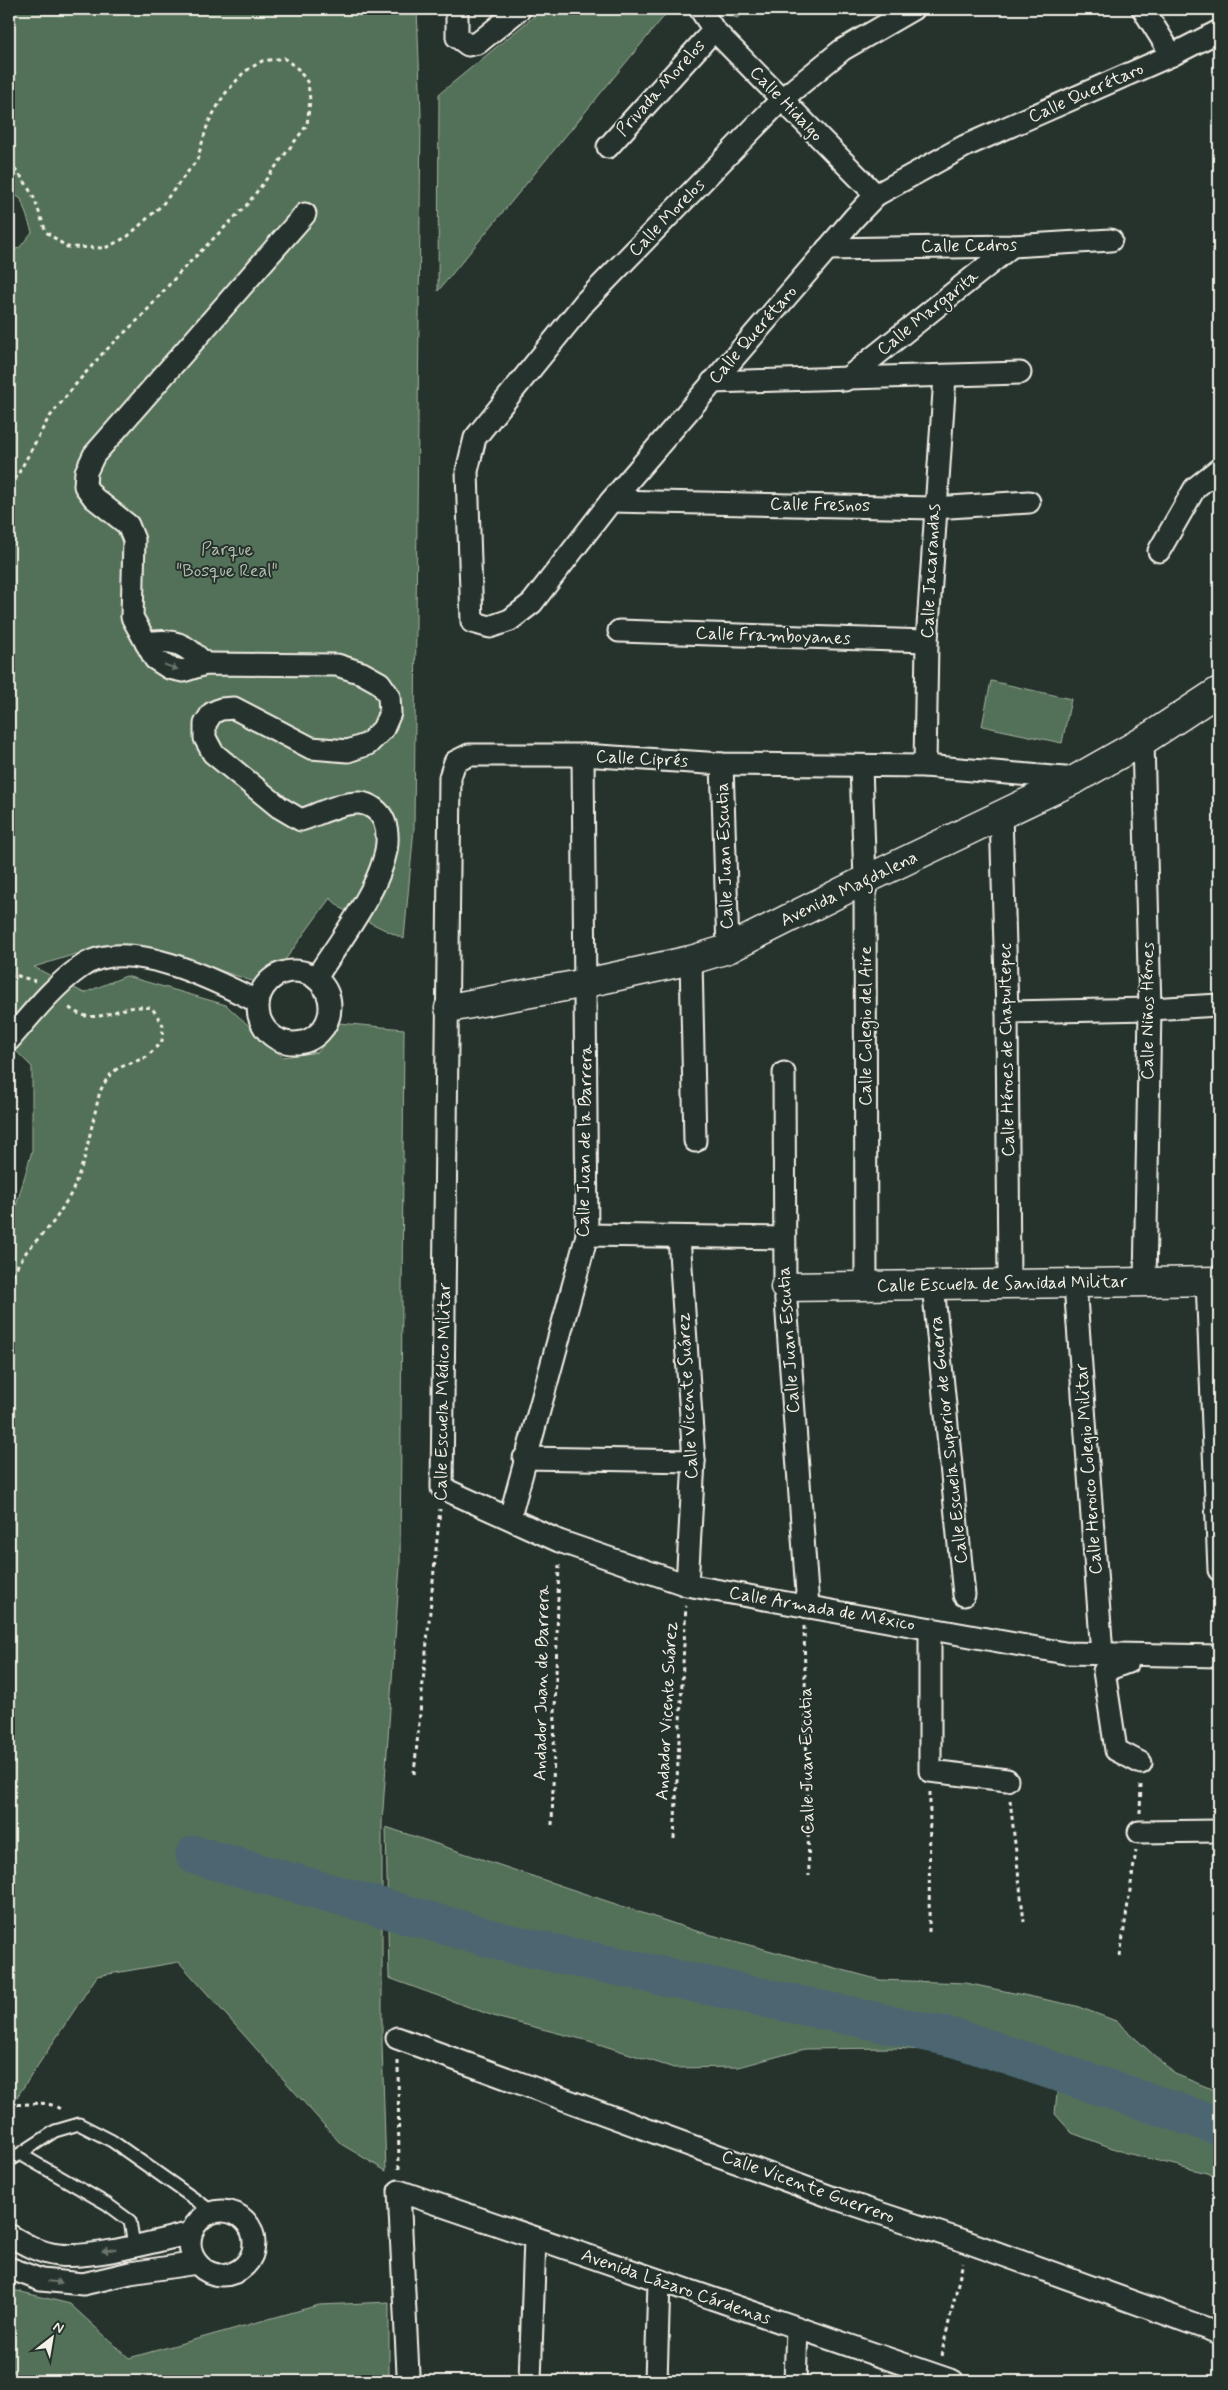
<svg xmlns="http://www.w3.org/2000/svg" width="1228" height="2390" viewBox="0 0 1228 2390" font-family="Mynerve,sans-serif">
	<rect width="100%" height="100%" fill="#26332d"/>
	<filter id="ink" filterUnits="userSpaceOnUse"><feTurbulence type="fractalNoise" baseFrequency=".02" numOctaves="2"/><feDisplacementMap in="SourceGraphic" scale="10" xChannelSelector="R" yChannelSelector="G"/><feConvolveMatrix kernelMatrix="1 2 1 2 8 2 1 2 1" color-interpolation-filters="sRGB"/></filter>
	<g filter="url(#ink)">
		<g fill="#537158" stroke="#a4b1a0">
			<polygon points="9,9 417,9 421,113 414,828 404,939 342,909 330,898 285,960 255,982 183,958 92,949 34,967 84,993 126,976 226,1005 283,1057 318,1052 339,1023 404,1029 400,1566 382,1823 382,2044 386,2171 341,2144 179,1962 97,1976 9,2109 9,1230 32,1151 32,1067 9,1044 9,253 20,247 32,232 21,199 9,191"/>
			<polygon points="543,9 670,9 438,291 439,94"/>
			<polygon points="709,9 750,9 737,18"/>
			<polygon points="991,681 1071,699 1062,743 982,726"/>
			<polygon points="386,1827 693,1930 880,1980 966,1983 1076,2006 1116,2021 1175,2074 1219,2092 1219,2179 1207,2173 1126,2153 1072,2133 1055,2114 1057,2092 971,2053 893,2048 805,2049 739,2067 674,2068 589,2041 499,2018 389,1978"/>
			<polygon points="9,2289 70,2304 129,2358 319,2305 389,2302 389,2381 9,2381"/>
		</g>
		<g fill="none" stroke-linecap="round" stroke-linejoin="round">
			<polyline stroke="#4c6671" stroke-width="39" points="195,1855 511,1944 959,2039 1219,2126"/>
			<g stroke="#f4f1e8" stroke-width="15">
				<g id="service">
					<polyline points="20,2154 107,2204 130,2221 134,2245"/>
					<polyline points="9,2161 55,2131 79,2124 112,2141 213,2212"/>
				</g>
			</g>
			<g stroke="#f4f1e8" stroke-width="25">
				<g id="minor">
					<polyline points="457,9 457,37 468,45 478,43 520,9"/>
					<polyline points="700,9 714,30 876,195"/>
					<polyline points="913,9 842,50 782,99 585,302 475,438 467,471 472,622 490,627 510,620 532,603 611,501 854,218 876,195 965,146 1172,55 1219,31"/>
					<polyline points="1143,9 1172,55"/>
					<polyline points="608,147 714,30"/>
					<path d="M305 214 94 455 86 472 85 486 94 498 128 525 134 540 132 617 155 659 169 668 183 671 205 664 337 665 362 673 380 683 389 696 390 713 383 729 368 744 348 751 311 748 234 708 221 709 212 713 205 724V738L213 753 279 807 301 820C319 814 341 802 360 803 370 804 380 811 384 821 402 864 339 940 316 978"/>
					<polyline points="827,249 1012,246 1111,240"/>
					<polyline points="845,380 1012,246"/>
					<polyline points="712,382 1020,373"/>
					<polyline points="611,501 934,508 1029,502"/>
					<polyline points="1159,551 1195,488 1219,469"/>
					<polyline points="619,631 927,641"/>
					<path d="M146 643C174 638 186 644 205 664"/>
					<polyline points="1143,741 1150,1009 1145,1282"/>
					<polyline points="722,764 728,949"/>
					<polyline points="925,766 927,641 945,377"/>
					<polyline points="861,767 865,880 866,1286"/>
					<polyline points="1076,779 925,766 722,764 583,755 469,755 455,762 450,777 442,1488 559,1541 687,1585 1065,1653 1219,1656"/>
					<polyline points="1001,815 1007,1012 1009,1284"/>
					<polyline points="691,960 695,1141"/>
					<circle cx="294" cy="1007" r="36"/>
					<polyline points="1007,1012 1150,1009 1219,1005"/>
					<path d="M9 1040C31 1015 53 986 81 967 126 935 215 980 258 1002"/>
					<polyline points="784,1073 785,1287 808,1607"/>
					<polyline points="587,1235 783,1238"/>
					<polyline points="679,1237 694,1461 687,1585"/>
					<polyline points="1207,1281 1219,1570"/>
					<polyline points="1075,1284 1102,1654"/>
					<polyline points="933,1285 964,1595"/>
					<polyline points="524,1458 694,1461"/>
					<polyline points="510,1517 587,1235 583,755"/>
					<polyline points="930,1629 930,1771 1007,1780"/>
					<polyline points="1128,1655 1128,1662 1104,1671 1116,1750 1141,1763"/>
					<polyline points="1139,1832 1219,1831"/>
					<polyline points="397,2038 834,2198 967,2242 1219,2333"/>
					<circle cx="222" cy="2243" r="32"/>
					<path d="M9 2235C24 2244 40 2253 58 2255 93 2259 156 2241 191 2233"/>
					<polyline points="9,2268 41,2280 83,2284 130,2273 197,2263"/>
					<polyline points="408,2373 399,2191 953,2381"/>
					<polyline points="530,2381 535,2238"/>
					<polyline points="656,2381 659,2282"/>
					<polyline points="795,2381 797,2329"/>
				</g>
			</g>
			<g stroke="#f4f1e8" stroke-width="31">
				<polyline id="tertiary" points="785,1287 1219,1281"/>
			</g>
			<g stroke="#f4f1e8" stroke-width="31">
				<polyline id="secondary" points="449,1008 586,983 691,960 728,949 865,880 1076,779 1143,741 1219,691"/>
			</g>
			<g stroke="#f4f1e8" stroke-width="3" stroke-dasharray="4 4" stroke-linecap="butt">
				<polyline points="9,163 24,180 34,198 46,232 67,247 105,248 127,237 162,205 197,160 208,123 224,95 244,72 262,61 284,58 298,69 308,83 310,100 307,125 246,206 182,270 141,317 102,354 76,384 48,419 9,491"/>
				<polyline points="9,976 15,975 35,981"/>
				<path d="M9 1290 14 1271 27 1251 55 1220 72 1192 84 1160 100 1091 108 1077 118 1068 147 1057 162 1041 163 1025 152 1008C115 1001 98 1032 67 1006"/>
				<polyline points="804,1626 809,1876"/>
				<polyline points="414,1774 440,1509"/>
				<polyline points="1010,1800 1024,1922"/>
				<polyline points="1140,1813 1141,1784"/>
				<polyline points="552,1825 559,1562"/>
				<polyline points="674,1839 686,1605"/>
				<polyline points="929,1932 930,1791"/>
				<polyline points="1120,1956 1136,1851"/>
				<polyline points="398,2061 399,2172"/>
				<path d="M9 2104C29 2107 45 2097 63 2111"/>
				<polyline points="941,2356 963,2262"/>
			</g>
			<use href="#service" stroke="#26332d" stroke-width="11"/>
			<use href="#minor" stroke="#26332d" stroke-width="21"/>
			<use href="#tertiary" stroke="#26332d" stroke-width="28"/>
			<use href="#secondary" stroke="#26332d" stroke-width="28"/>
		</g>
		<defs><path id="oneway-solid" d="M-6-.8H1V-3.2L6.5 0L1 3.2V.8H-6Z" transform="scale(1.25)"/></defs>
		<g fill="#6e766e">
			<use href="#oneway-solid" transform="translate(171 667) rotate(20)"/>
			<use href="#oneway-solid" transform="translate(109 2250) rotate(170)"/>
			<use href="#oneway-solid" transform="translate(55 2282) rotate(5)"/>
		</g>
	</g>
	<g text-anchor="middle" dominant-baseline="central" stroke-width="4" stroke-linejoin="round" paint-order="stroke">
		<g font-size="18" fill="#f4f1e8" stroke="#26332d">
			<text transform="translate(661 88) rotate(-48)">Privada Morelos</text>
			<text transform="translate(1086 93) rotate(-24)">Calle Querétaro</text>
			<text transform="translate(786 104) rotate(46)">Calle Hidalgo</text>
			<text transform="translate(667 218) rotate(-46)">Calle Morelos</text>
			<text transform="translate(969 246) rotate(-1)">Calle Cedros</text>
			<text transform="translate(928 313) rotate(-39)">Calle Margarita</text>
			<text transform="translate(753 335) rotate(-49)">Calle Querétaro</text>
			<text transform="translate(820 505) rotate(1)">Calle Fresnos</text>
			<text transform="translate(931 571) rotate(-87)">Calle Jacarandas</text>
			<text transform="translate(773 636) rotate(2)">Calle Framboyanes</text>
			<text transform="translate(642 759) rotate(3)">Calle Ciprés</text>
			<text transform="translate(725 856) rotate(-92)">Calle Juan Escutia</text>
			<text transform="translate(849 889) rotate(-26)">Avenida Magdalena</text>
			<text transform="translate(1148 1011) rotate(-90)">Calle Niños Héroes</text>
			<text transform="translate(866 1026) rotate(-90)">Calle Colegio del Aire</text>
			<text transform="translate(1007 1050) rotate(-91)">Calle Héroes de Chapultepec</text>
			<text transform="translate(585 1141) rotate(-89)">Calle Juan de la Barrera</text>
			<text transform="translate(1002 1284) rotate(-1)">Calle Escuela de Sanidad Militar</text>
			<text transform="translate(789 1340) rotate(-94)">Calle Juan Escutia</text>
			<text transform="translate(443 1392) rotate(-89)">Calle Escuela Médico Militar</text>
			<text transform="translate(688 1396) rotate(-93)">Calle Vicente Suárez</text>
			<text transform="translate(949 1440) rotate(-96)">Calle Escuela Superior de Guerra</text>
			<text transform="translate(1089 1469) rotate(-94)">Calle Heroico Colegio Militar</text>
			<text transform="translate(822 1609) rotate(10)">Calle Armada de México</text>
			<text transform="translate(542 1683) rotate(-89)">Andador Juan de Barrera</text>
			<text transform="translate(667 1711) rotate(-87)">Andador Vicente Suárez</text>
			<text transform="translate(807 1761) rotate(-91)">Calle Juan Escutia</text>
			<text transform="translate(808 2187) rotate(20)">Calle Vicente Guerrero</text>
			<text transform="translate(676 2287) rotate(19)">Avenida Lázaro Cárdenas</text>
		</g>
		<g font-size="18" fill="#b4beae" stroke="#26332d">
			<text x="227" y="550">Parque<tspan x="227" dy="21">"Bosque Real"</tspan></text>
		</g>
	</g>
	<rect width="1228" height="2390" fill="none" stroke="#26332d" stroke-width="30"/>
	<rect x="15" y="15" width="1198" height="2360" fill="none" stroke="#f4f1e8" stroke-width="2" filter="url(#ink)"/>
	<g transform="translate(52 2338) rotate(31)" stroke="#26332d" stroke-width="4" paint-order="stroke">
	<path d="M0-4L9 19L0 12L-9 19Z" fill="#f4f1e8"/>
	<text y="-8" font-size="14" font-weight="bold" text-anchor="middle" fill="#f4f1e8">N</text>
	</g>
</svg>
